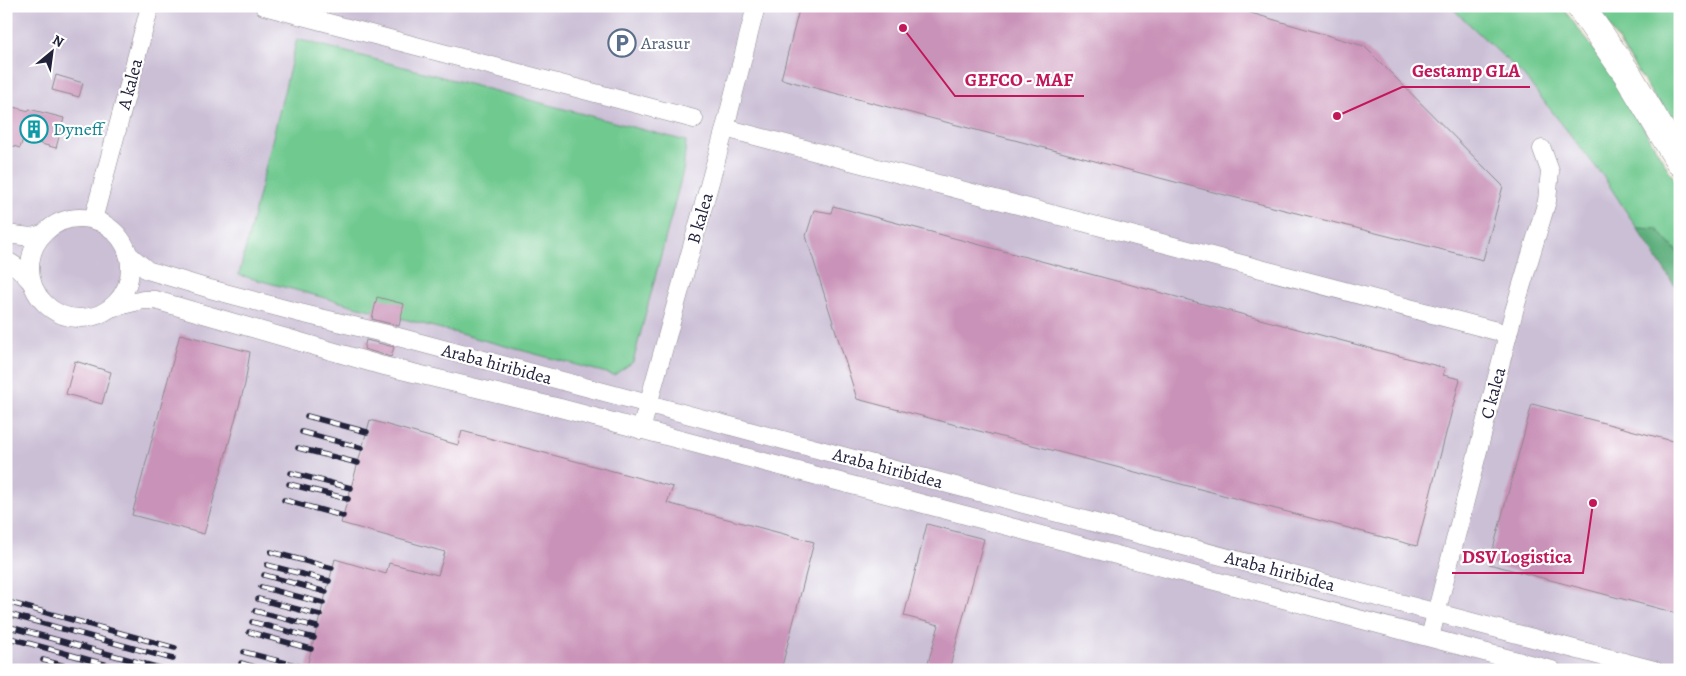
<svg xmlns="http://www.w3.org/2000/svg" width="1686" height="676" viewBox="0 0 1686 676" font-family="Alegreya,serif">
	<rect width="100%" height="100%" fill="#fff"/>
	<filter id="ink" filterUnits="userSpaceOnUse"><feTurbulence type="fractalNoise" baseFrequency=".02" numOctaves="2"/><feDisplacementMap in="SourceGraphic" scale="10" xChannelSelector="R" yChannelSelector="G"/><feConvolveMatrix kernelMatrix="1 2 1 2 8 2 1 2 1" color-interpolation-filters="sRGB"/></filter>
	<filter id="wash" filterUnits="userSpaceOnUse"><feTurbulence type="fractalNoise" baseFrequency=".0096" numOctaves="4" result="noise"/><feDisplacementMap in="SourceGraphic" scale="20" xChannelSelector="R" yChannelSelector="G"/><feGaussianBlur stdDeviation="1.12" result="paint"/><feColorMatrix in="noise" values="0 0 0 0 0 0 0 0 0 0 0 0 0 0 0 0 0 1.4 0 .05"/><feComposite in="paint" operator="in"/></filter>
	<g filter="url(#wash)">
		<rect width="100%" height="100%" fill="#f8efe0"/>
		<polygon fill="#cbbfd5" points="6,6 1450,6 1524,76 1603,176 1680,294 1680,670 6,670"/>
		<g fill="#70c98f" stroke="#497665">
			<polygon points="1450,6 1561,6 1607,66 1680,189 1680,255 1657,229 1637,228 1603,176 1524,76"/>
			<polygon points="1596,6 1680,6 1680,138"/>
			<polygon points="297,39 686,141 683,171 633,362 614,375 239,275"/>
		</g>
		<polygon fill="#5cad7a" stroke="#3f685a" points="1637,228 1657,229 1680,255 1680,294"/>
		<g id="blocks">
			<g fill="#c992b8">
				<polygon points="800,6 1227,6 1364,46 1503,186 1483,260 1221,194 781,79"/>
				<polygon points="56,75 83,83 79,97 52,90"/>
				<polygon points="6,105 29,111 29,109 64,118 56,148 23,139 20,148 6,144"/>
				<polygon points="833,206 1445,368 1443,375 1460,379 1417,546 857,399 806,236 814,210 831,213"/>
				<polygon points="377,297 404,304 399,326 372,319"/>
				<polygon points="180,334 250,352 245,384 204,534 132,515"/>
				<polygon points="366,340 394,347 391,357 364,349"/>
				<polygon points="75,361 111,372 102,404 66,394"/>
				<polygon points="1532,404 1680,443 1680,614 1489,564"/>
				<polygon points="370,420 458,445 462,431 673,487 667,503 814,542 781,670 306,670 335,559 386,574 389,563 438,575 445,552 341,523"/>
				<polygon points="927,524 984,539 949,670 926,670 939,625 904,616"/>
			</g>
		</g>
	</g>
	<g filter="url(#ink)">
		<use href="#blocks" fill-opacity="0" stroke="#8d888e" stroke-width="1"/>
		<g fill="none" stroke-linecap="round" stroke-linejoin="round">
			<g stroke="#8d888e" stroke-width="19">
				<g id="street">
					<polyline points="264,6 694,119"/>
					<polyline points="725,128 1508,334"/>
					<circle cx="80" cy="268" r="50"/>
					<polyline points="93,220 150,6"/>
					<polyline points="6,234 31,237 43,234"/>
					<polyline points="128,254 147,270 210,289 300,313 387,334 910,474 1654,670"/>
					<path d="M6 261C17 265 24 274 31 282"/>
					<polyline points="110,308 143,300 155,300 380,365 560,408 1552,670"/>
					<polyline points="641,430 725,128 756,6"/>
					<polyline points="1430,637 1514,311 1547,201 1550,171 1542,149"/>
				</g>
			</g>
			<g stroke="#8d888e" stroke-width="29">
				<polyline id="highway" points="1580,6 1628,75 1680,162"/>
			</g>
			<use href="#street" stroke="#fff" stroke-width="18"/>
			<use href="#highway" stroke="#fff" stroke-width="28"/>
			<g stroke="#22223b" stroke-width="5.5">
				<g id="rail">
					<polyline points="307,416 367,432"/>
					<polyline points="302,432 362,448"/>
					<polyline points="298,448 358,463"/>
					<polyline points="291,473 351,488"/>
					<polyline points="289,484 348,499"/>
					<polyline points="284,500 343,516"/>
					<polyline points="271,552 332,568"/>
					<polyline points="267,565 329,581"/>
					<polyline points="264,575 326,592"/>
					<polyline points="261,587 323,603"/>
					<polyline points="258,599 320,615"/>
					<polyline points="11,603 175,648"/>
					<polyline points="255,611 317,627"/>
					<polyline points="8,614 173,659"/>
					<polyline points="252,622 314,638"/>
					<polyline points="6,626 167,670"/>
					<polyline points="249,632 311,649"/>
					<polyline points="6,637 126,670"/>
					<polyline points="244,652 306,668"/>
					<polyline points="43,660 80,670"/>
					<polyline points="241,663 264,670"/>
				</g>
			</g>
			<use href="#rail" stroke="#fff" stroke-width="4" stroke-dasharray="11" stroke-linecap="butt"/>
		</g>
	</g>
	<defs>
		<g id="parking-ring" transform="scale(1.4375)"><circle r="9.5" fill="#fff" stroke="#5c6f8a" stroke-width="1.5"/><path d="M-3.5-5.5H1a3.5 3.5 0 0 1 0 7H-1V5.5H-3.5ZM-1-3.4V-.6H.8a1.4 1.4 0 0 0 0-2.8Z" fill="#5c6f8a"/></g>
		<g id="building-ring" transform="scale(1.4375)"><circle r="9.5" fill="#fff" stroke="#0f9aa8" stroke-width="1.5"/><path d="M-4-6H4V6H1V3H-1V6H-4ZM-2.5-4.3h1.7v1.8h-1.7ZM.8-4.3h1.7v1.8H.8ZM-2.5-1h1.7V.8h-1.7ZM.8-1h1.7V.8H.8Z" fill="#0f9aa8"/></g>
	</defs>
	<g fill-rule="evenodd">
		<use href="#parking-ring" x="622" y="43"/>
		<use href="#building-ring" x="34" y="129"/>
	</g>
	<g text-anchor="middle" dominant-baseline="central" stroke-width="4.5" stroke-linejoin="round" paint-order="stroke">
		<g font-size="18" fill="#4e5e75" stroke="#fff" text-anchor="start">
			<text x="641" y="43">Arasur</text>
		</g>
		<g font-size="18" fill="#22223b" stroke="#fff">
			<text transform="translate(130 84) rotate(-75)">A kalea</text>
			<text transform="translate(700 218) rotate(-74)">B kalea</text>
			<text transform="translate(497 364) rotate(15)">Araba hiribidea</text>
			<text transform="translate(1493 393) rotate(-75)">C kalea</text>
			<text transform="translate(888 468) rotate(15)">Araba hiribidea</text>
			<text transform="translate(1280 571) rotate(15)">Araba hiribidea</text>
		</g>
		<g font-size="18" fill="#0d838f" stroke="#fff" text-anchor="start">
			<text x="53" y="129">Dyneff</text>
		</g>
	</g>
	<path fill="none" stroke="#c2185b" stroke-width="2" d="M1337 116L1402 87H1530M903 28L955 96H1084M1593 503L1583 573H1452"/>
	<g fill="#c2185b" stroke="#fff" stroke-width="2">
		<circle cx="1337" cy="116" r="5"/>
		<circle cx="903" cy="28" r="5"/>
		<circle cx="1593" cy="503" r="5"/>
	</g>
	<g font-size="19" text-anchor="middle" font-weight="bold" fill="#c2185b" stroke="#fff" stroke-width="4.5" stroke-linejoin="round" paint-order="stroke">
		<text x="1466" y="77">Gestamp GLA</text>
		<text x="1019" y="86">GEFCO - MAF</text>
		<text x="1517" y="563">DSV Logistica</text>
	</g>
	<rect width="1686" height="676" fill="none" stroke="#fff" stroke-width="25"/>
	<g transform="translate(52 52) rotate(29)" stroke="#ffffff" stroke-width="4" paint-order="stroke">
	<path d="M0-4L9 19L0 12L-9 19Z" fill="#22223b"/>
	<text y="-8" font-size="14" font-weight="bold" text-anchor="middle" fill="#22223b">N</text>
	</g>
</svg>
